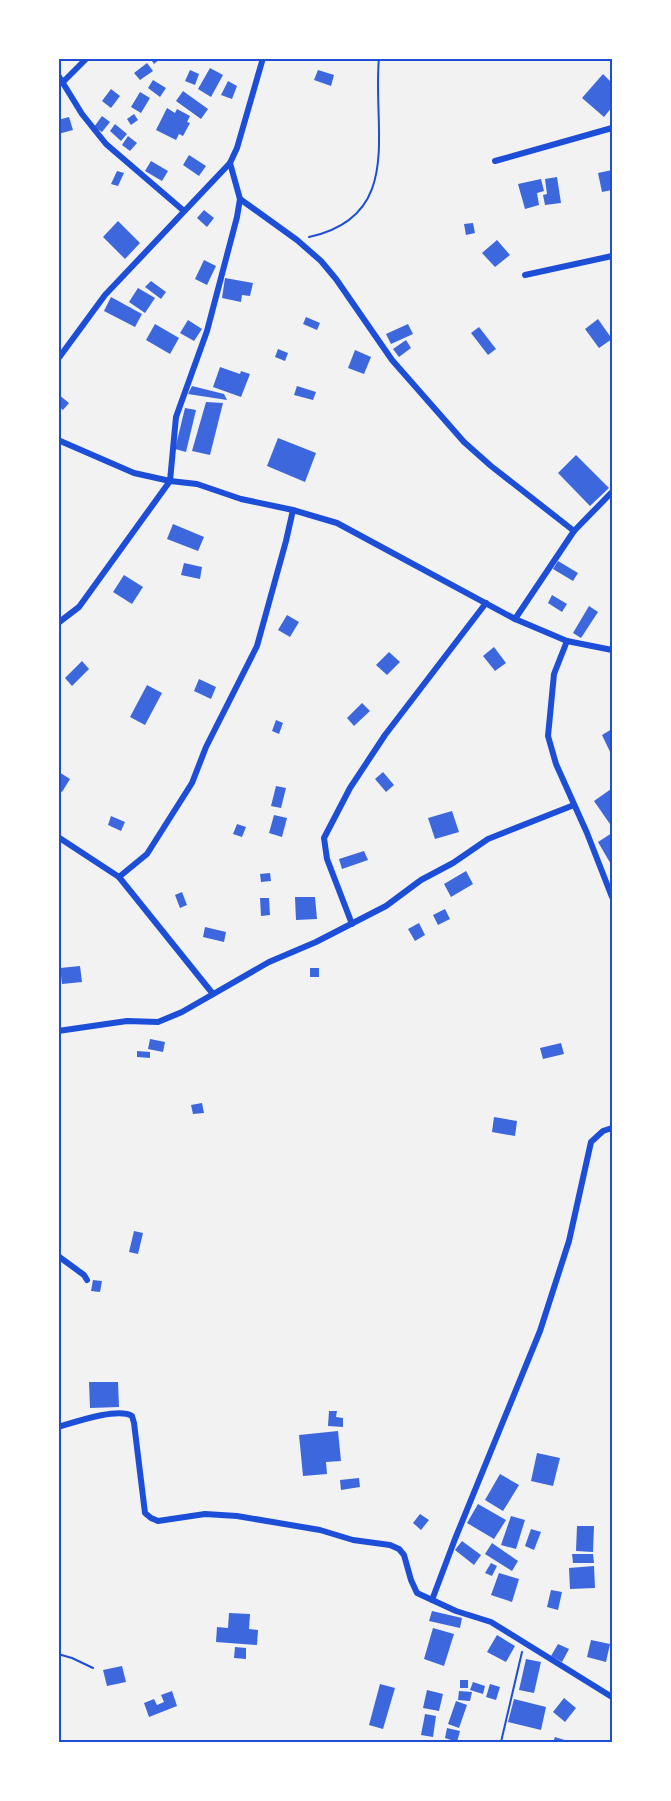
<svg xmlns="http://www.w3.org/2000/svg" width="671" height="1801" viewBox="0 0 671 1801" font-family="'Nunito Sans',sans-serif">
	<rect width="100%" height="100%" fill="#f2f2f2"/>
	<g fill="#3d67dc">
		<polygon points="150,58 161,58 154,64"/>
		<polygon points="147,63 153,71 140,80 134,73"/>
		<polygon points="210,68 223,75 211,97 198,89"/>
		<polygon points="190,70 199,74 195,85 185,81"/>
		<polygon points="318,70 334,75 331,86 314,80"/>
		<polygon points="603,74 612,83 612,107 604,117 582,98"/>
		<polygon points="153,80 166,88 160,97 148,88"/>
		<polygon points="228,81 237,86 232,99 221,95"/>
		<polygon points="111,89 120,96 111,108 102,101"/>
		<polygon points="183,91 208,109 201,119 176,101"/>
		<polygon points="140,92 150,98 141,113 131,107"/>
		<polygon points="167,108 175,113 177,109 190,116 187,122 190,123 183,136 179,134 176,140 156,130"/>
		<polygon points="134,114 138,120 131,125 127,119"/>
		<polygon points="102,116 110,122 102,132 94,127"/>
		<polygon points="69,117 73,130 58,134 58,120"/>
		<polygon points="115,124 127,134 121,141 110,131"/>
		<polygon points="128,136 137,143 130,151 122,145"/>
		<polygon points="189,155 206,166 199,176 183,165"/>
		<polygon points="151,161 168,171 162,181 145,171"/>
		<polygon points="612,170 612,190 602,192 598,173"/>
		<polygon points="117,171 124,173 118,186 111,184"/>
		<polygon points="557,177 561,203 545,205 543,195 547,194 545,179"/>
		<polygon points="541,179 544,191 537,193 539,205 525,209 518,184"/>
		<polygon points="204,210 214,218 207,227 197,218"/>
		<polygon points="118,221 140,243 125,259 103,237"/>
		<polygon points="473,223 475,233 466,235 464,224"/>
		<polygon points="497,240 510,255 495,267 482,253"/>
		<polygon points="204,260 216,266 207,285 195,279"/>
		<polygon points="225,278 253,283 250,296 242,295 241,302 222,298"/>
		<polygon points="151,281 166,292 161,299 145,287"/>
		<polygon points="138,288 155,298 145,313 129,302"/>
		<polygon points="111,297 142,314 135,327 104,311"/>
		<polygon points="306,317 320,323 317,330 303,324"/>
		<polygon points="598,319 612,339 599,348 585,329"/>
		<polygon points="188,320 202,329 194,341 180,333"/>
		<polygon points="155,324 179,338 170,354 146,340"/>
		<polygon points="408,324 413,334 391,344 386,334"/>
		<polygon points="479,327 496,349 488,355 471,333"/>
		<polygon points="406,340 411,348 399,357 393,349"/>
		<polygon points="278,349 288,353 285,361 275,357"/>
		<polygon points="355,350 371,357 364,374 348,368"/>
		<polygon points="220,367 240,374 241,371 250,374 241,397 213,387"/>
		<polygon points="192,386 224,394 227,400 188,394"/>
		<polygon points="297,386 316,392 313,400 294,395"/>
		<polygon points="58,394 69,403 63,410 58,406"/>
		<polygon points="206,402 223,403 210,455 192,451"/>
		<polygon points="185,408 196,410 186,452 175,449"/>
		<polygon points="278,438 316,453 305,482 267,466"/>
		<polygon points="576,455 609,488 590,506 558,473"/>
		<polygon points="173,524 204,537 198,551 167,539"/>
		<polygon points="558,561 578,573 573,581 553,569"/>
		<polygon points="184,563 202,567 200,579 181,575"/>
		<polygon points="124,575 143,587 132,604 113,592"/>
		<polygon points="552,595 567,604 562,612 548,603"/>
		<polygon points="589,606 598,612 581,638 573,633"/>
		<polygon points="287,615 299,622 290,637 278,630"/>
		<polygon points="494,647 506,663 495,671 483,656"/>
		<polygon points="389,652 400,662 387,675 376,665"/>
		<polygon points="82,661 89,669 72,686 65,678"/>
		<polygon points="199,679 216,687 211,699 194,691"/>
		<polygon points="147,685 162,693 145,725 130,717"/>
		<polygon points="362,703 370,711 354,726 347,718"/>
		<polygon points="276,720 283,723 279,734 272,731"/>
		<polygon points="612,729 612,756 602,735"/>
		<polygon points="59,772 70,779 62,792 58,790"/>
		<polygon points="383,772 394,785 386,792 375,779"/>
		<polygon points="276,786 286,788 281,808 271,806"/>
		<polygon points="611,789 612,791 612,827 594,801"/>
		<polygon points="452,811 459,832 435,839 428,818"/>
		<polygon points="274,815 287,818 282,837 269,833"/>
		<polygon points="111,816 125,822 121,831 108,825"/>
		<polygon points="237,824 246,827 242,837 233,834"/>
		<polygon points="612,833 612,866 598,842"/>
		<polygon points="364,851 368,860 342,869 339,859"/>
		<polygon points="466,871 473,884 451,897 444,884"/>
		<polygon points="270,873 271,881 261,882 260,874"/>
		<polygon points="182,892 187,905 180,908 175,895"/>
		<polygon points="295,897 315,897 317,919 296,920"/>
		<polygon points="260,898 269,898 270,915 261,916"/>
		<polygon points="445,909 450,919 438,925 433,915"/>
		<polygon points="419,923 425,935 415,941 408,929"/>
		<polygon points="205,927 226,932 224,942 203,937"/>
		<polygon points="80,966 82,982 62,984 60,968"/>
		<rect x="310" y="968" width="9" height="9"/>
		<polygon points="150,1039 165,1042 163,1052 148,1049"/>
		<polygon points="561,1043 564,1054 543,1059 540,1048"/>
		<polygon points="137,1051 150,1052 150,1058 137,1057"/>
		<polygon points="202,1103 204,1113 193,1114 191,1105"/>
		<polygon points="494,1117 517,1121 515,1136 492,1132"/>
		<polygon points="134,1231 143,1233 138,1254 129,1252"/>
		<polygon points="93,1280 102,1281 100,1292 91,1291"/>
		<polygon points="89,1382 118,1382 119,1407 90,1408"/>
		<polygon points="329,1411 337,1411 336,1417 343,1418 343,1427 328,1426"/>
		<polygon points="338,1431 341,1461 326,1462 327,1474 303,1476 299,1435"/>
		<polygon points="537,1453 560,1458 553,1486 531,1481"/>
		<polygon points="500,1474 519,1485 503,1511 485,1500"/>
		<polygon points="359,1478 360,1487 341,1490 340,1480"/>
		<polygon points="478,1504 506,1520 494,1539 467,1523"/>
		<polygon points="420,1514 429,1520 421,1530 413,1523"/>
		<polygon points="511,1516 525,1520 516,1549 501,1545"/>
		<polygon points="577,1526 594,1526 593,1552 576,1551"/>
		<polygon points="531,1529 541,1532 534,1550 525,1546"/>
		<polygon points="462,1541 481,1555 474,1565 455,1550"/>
		<polygon points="492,1543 518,1561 512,1571 485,1554"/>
		<polygon points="572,1554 593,1554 594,1563 573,1563"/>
		<polygon points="491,1563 497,1566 492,1576 485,1573"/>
		<polygon points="594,1566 595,1588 570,1589 569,1568"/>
		<polygon points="499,1573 519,1579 512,1602 491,1595"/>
		<polygon points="551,1590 562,1592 558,1610 547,1607"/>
		<polygon points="432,1611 462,1618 460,1628 429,1621"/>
		<polygon points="229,1613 250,1614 249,1629 258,1630 257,1645 216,1642 217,1627 228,1628"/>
		<polygon points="433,1628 454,1634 444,1666 424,1659"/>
		<polygon points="497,1635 515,1646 506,1662 487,1652"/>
		<polygon points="591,1640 610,1644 606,1662 587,1657"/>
		<polygon points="558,1644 569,1649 562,1662 551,1656"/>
		<polygon points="235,1647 246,1648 246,1659 234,1658"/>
		<polygon points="526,1659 541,1662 534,1693 519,1690"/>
		<polygon points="122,1666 126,1682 107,1686 103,1670"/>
		<rect x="460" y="1680" width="8" height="8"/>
		<polygon points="473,1682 485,1686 483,1694 470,1690"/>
		<polygon points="380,1684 395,1688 383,1729 369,1725"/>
		<polygon points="490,1684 500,1687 496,1700 486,1697"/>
		<polygon points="427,1690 443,1694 439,1711 423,1708"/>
		<polygon points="172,1691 177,1706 149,1717 144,1703 154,1699 157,1705 164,1702 161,1695"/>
		<polygon points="459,1691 472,1692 470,1701 458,1700"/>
		<polygon points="564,1698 576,1708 565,1722 553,1712"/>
		<polygon points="514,1699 546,1707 541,1730 508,1722"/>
		<polygon points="456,1701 467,1705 459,1728 448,1724"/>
		<polygon points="425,1714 436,1716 433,1737 421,1735"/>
		<polygon points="447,1728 460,1731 457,1742 445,1738"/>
		<polygon points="555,1737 571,1742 553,1742"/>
	</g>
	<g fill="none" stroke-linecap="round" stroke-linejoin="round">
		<g stroke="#1d4ed8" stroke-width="2">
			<path d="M309 237C405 216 372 130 379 58"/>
			<polyline points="58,1654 72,1658 93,1668"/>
			<polyline points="501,1742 522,1652"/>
		</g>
		<g stroke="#1d4ed8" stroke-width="6">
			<polyline points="58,75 82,114 106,144 184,211"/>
			<polyline points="62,83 87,58"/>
			<polyline points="495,161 612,128"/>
			<polyline points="240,199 297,240 321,261 336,279 392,360 464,442 491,466 574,531"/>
			<polyline points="525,275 612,256"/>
			<polyline points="58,359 105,295 230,163 237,148 263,58"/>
			<polyline points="58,440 134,473 170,481 197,484 241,499 293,510 337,523 515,619 567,641 612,650"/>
			<polyline points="515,619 574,531 612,492"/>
			<polyline points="58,623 79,607 170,481 176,417 207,331 237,217 240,199 230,163"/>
			<polyline points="567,641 554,674 548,736 556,764 587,833 612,897"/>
			<polyline points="58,837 119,877 213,994"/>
			<polyline points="119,877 147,854 192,783 206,747 257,646 286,541 293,510"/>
			<polyline points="352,924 327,859 324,838 350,788 385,735 486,603"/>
			<polyline points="58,1031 127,1021 158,1022 182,1012 269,962 316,942 386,906 421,880 453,863 488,839 574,805"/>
			<polyline points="58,1256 84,1275 87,1280"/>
			<path d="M58 1427C75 1422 118 1407 132 1416L134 1423 145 1513 151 1518 158 1521 205 1514 237 1516 320 1530 353 1540 390 1545 399 1549 404 1555 411 1580 417 1593 456 1611 491 1622 612 1697"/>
			<polyline points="432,1600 455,1539 540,1331 569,1241 591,1142 603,1131 612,1128"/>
		</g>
	</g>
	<rect width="671" height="1801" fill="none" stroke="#ffffff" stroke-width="120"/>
	<rect x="60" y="60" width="551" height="1681" fill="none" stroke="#1d4ed8" stroke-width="2"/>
</svg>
